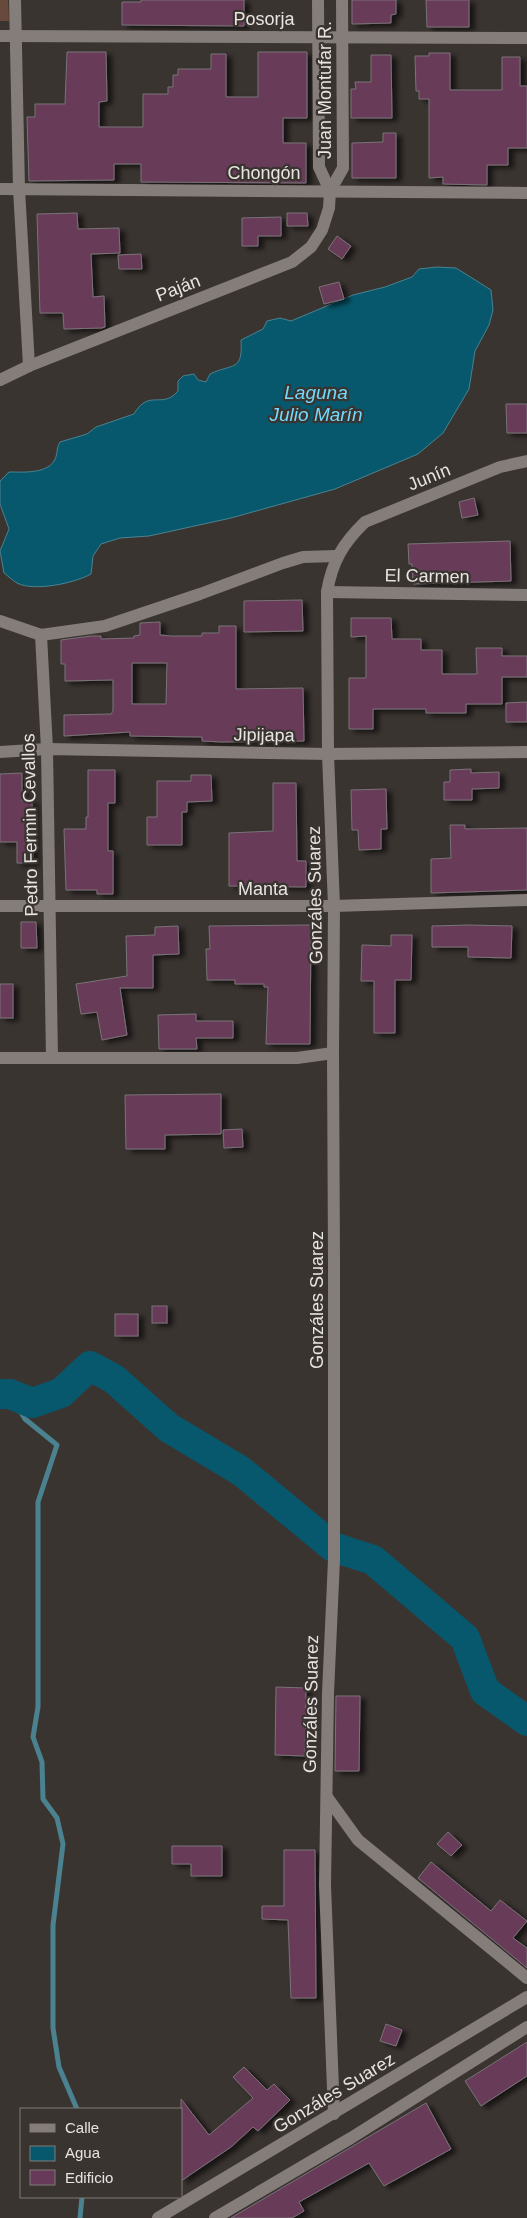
<svg xmlns="http://www.w3.org/2000/svg" width="527" height="2218" viewBox="0 0 527 2218" font-family="Helvetica,sans-serif">
	<defs>
		<filter id="shadow"><feDropShadow dx="5.5" dy="3" stdDeviation="2.5" flood-color="#0009"/></filter>
	</defs>
	<rect width="100%" height="100%" fill="#3a3431"/>
	<polygon fill="#684a3c" points="0,0 8,0 9,21 0,21"/>
	<path fill="#07586d" stroke="#4a8290" d="M437 267 456 268 491 290 493 310 489 325 475 351 469 389 443 433 418 454 335 489 231 518 149 536 120 538 101 544 93 556 91 574C75 583 34 592 17 583 12 580 8 576 4 573L0 551 9 529 0 504V481L9 472C22 472 46 474 54 461 58 455 56 448 60 442L87 434 96 427 134 414C149 388 162 410 178 391V381L183 376 194 374 198 380 206 382 210 374C233 363 243 372 241 340L263 329 267 321 280 318 291 321 353 295 385 287 412 277 419 269Z"/>
	<g fill="none" stroke-linecap="round" stroke-linejoin="round">
		<g stroke="#4a8290" stroke-width="5">
			<polyline points="10,1394 25,1419 57,1445 38,1502 38,1707 33,1737 42,1762 43,1799 57,1818 63,1844 53,1925 53,2028 59,2067 77,2109"/>
			<polyline points="80,2218 82,2197"/>
		</g>
		<polyline stroke="#07586d" stroke-width="30" points="0,1394 10,1394 32,1403 61,1393 90,1366 114,1379 169,1428 241,1471 333,1547 373,1560 465,1638 485,1691 527,1721"/>
	</g>
	<g fill="#673a59" stroke="#7a7377" fill-rule="evenodd" filter="url(#shadow)">
		<polygon points="141,0 244,0 244,26 122,25 122,2 141,2"/>
		<polygon points="352,0 396,0 396,14 391,15 391,23 352,24"/>
		<polygon points="426,0 469,0 469,27 427,27"/>
		<polygon points="67,52 106,52 107,101 99,102 99,127 143,127 143,94 168,94 168,87 173,87 173,75 178,75 178,69 211,69 211,54 226,54 226,97 258,97 258,52 307,52 307,118 283,118 283,143 306,143 306,183 141,182 141,164 114,164 114,180 29,181 27,117 35,117 35,104 65,104"/>
		<polygon points="429,53 450,53 450,90 502,90 502,57 520,57 520,86 527,86 527,148 508,148 508,165 487,165 487,185 443,184 443,177 429,178 429,99 419,99 419,91 416,91 415,56 429,56"/>
		<polygon points="371,55 391,55 392,118 351,118 351,89 356,89 355,82 371,82"/>
		<polygon points="383,133 396,133 396,178 352,178 352,143 383,142"/>
		<polygon points="77,213 78,229 119,228 120,253 91,254 93,297 104,296 105,327 102,328 64,329 63,313 40,313 37,214"/>
		<polygon points="287,213 307,213 308,226 287,226"/>
		<polygon points="281,217 281,236 258,236 258,246 242,246 242,218"/>
		<polygon points="337,236 351,246 342,259 328,249"/>
		<polygon points="141,254 142,269 119,269 118,255"/>
		<polygon points="339,282 344,299 324,304 319,287"/>
		<polygon points="506,404 527,404 527,433 507,433"/>
		<polygon points="474,498 478,515 462,518 459,502"/>
		<polygon points="510,541 511,581 413,584 412,564 409,564 408,544"/>
		<polygon points="302,600 303,631 244,632 244,601"/>
		<polygon points="351,618 391,618 392,639 421,639 421,650 442,650 442,674 477,674 476,648 502,648 502,656 527,656 527,677 502,677 502,704 466,704 466,713 426,713 426,709 373,709 373,729 349,729 349,678 366,678 366,636 351,637"/>
		<path d="M160 622V635L171 636H202V633H219V626H236V689L303 688 304 741 222 742 202 741V737L130 736V732L64 736V715L111 714 113 711V680L65 681V664H61V640L91 636H101V639L134 638V636L140 635V623ZM132 663H167L166 704H132Z"/>
		<polygon points="527,702 527,722 506,722 506,703"/>
		<polygon points="471,769 471,773 499,772 499,788 472,789 472,800 444,800 444,782 450,782 450,770"/>
		<polygon points="88,770 115,770 115,803 108,803 108,851 113,851 113,894 97,894 97,890 66,890 64,829 86,829 86,817 88,817"/>
		<polygon points="22,773 22,801 32,801 33,863 17,863 17,842 0,842 0,774"/>
		<polygon points="191,775 211,775 212,801 187,802 187,812 182,812 182,845 147,845 147,817 157,817 157,781 191,781"/>
		<polygon points="273,783 296,783 297,861 306,861 306,887 229,886 229,833 273,831"/>
		<polygon points="386,789 387,829 381,829 381,849 359,850 358,830 352,830 351,790"/>
		<polygon points="450,825 465,825 465,829 527,828 527,890 431,893 431,859 451,858"/>
		<polygon points="21,922 36,922 37,948 21,948"/>
		<polygon points="311,925 310,1044 266,1044 268,987 264,987 264,984 235,984 235,980 207,980 206,949 210,949 209,926"/>
		<polygon points="468,925 512,926 511,958 468,957 468,947 432,947 432,926"/>
		<polygon points="178,926 179,954 153,955 153,988 120,988 127,1035 102,1040 97,1012 81,1014 76,984 127,976 126,936 155,935 155,927"/>
		<polygon points="391,935 412,935 411,980 395,980 395,1033 374,1033 374,981 361,981 362,945 391,946"/>
		<rect x="0" y="984" width="13" height="34"/>
		<polygon points="196,1014 196,1021 233,1021 233,1038 196,1038 197,1049 159,1049 158,1015"/>
		<polygon points="221,1094 221,1134 165,1135 165,1149 126,1149 125,1095"/>
		<polygon points="242,1129 243,1147 224,1148 223,1130"/>
		<rect x="152" y="1306" width="15" height="17"/>
		<rect x="115" y="1314" width="23" height="22"/>
		<polygon points="276,1687 306,1688 305,1756 275,1755"/>
		<polygon points="336,1696 360,1696 359,1771 335,1771"/>
		<polygon points="448,1832 462,1845 451,1856 437,1844"/>
		<polygon points="172,1846 222,1846 222,1876 191,1876 191,1864 172,1864"/>
		<polygon points="284,1850 315,1850 316,1998 291,1998 288,1920 262,1919 262,1906 284,1906"/>
		<polygon points="431,1862 491,1911 500,1900 527,1921 513,1938 527,1948 527,1968 418,1878"/>
		<polygon points="386,2024 402,2030 396,2046 380,2041"/>
		<polygon points="527,2042 527,2076 481,2106 465,2081"/>
		<polygon points="244,2067 267,2090 274,2084 290,2100 258,2131 253,2127 231,2147 181,2181 181,2099 209,2135 253,2098 233,2077"/>
		<polygon points="426,2103 451,2149 384,2186 369,2163 299,2202 304,2211 292,2218 231,2218"/>
	</g>
	<g fill="none" stroke-linecap="round" stroke-linejoin="round">
		<g stroke="#857d7a" stroke-width="12">
			<polyline points="15,0 19,189 29,366"/>
			<polyline points="318,0 319,167 330,191"/>
			<polyline points="0,36 527,38"/>
			<polyline points="0,189 527,193"/>
			<polyline points="0,380 29,366 292,262 311,247 322,230 329,208 330,191 343,168 342,0"/>
			<polyline points="327,592 527,595"/>
			<polyline points="0,621 41,635 105,626 200,594 283,563 303,557 336,556"/>
			<polyline points="41,635 47,749 52,1058"/>
			<polyline points="0,752 47,749 328,754 527,752"/>
			<polyline points="0,906 334,906 527,900"/>
			<polyline points="0,1058 297,1058 333,1053"/>
			<polyline points="327,1797 358,1840 527,1978"/>
			<path d="M334 2114 325 1885 328 1693 334 1560V1262L333 1053 334 906 328 754 327 592C332 562 343 543 365 522L500 467 527 461"/>
			<polyline points="158,2218 527,1997"/>
			<polyline points="215,2218 351,2138 527,2027"/>
		</g>
	</g>
	<g text-anchor="middle" dominant-baseline="central" stroke-width="4.5" stroke-linejoin="round" paint-order="stroke">
		<g font-size="18" fill="#e8e4e2" stroke="#3a3431">
			<text x="264" y="19">Posorja</text>
			<text transform="translate(325 90) rotate(-90)">Juan Montufar R.</text>
			<text x="264" y="173">Chongón</text>
			<text transform="translate(178 288) rotate(-21)">Paján</text>
			<text transform="translate(429 477) rotate(-22)">Junín</text>
			<text transform="translate(427 576) rotate(1)">El Carmen</text>
			<text transform="translate(264 735) rotate(1)">Jipijapa</text>
			<text transform="translate(30 825) rotate(-91)">Pedro Fermin Cevallos</text>
			<text x="263" y="889">Manta</text>
			<text transform="translate(315 895) rotate(-91)">Gonzáles Suarez</text>
			<text transform="translate(317 1300) rotate(-90)">Gonzáles Suarez</text>
			<text transform="translate(311 1704) rotate(-89)">Gonzáles Suarez</text>
			<text transform="translate(334 2093) rotate(-31)">Gonzáles Suarez</text>
		</g>
		<g font-size="19" font-style="italic" fill="#72d9fa" stroke="#3a3431">
			<text x="316" y="392">Laguna<tspan x="316" dy="22">Julio Marín</tspan></text>
		</g>
	</g>
	<rect x="20" y="2108" width="162" height="90" fill="#3a3431" stroke="#807a78"/>
	<rect x="30" y="2124" width="25" height="8" fill="#857d7a" stroke="#807a78"/>
	<text x="65" y="2133" font-size="15" fill="#e8e4e2">Calle</text>
	<rect x="30" y="2146" width="25" height="15" fill="#07586d" stroke="#807a78"/>
	<text x="65" y="2158" font-size="15" fill="#e8e4e2">Agua</text>
	<rect x="30" y="2170" width="25" height="15" fill="#673a59" stroke="#807a78"/>
	<text x="65" y="2183" font-size="15" fill="#e8e4e2">Edificio</text>
</svg>
